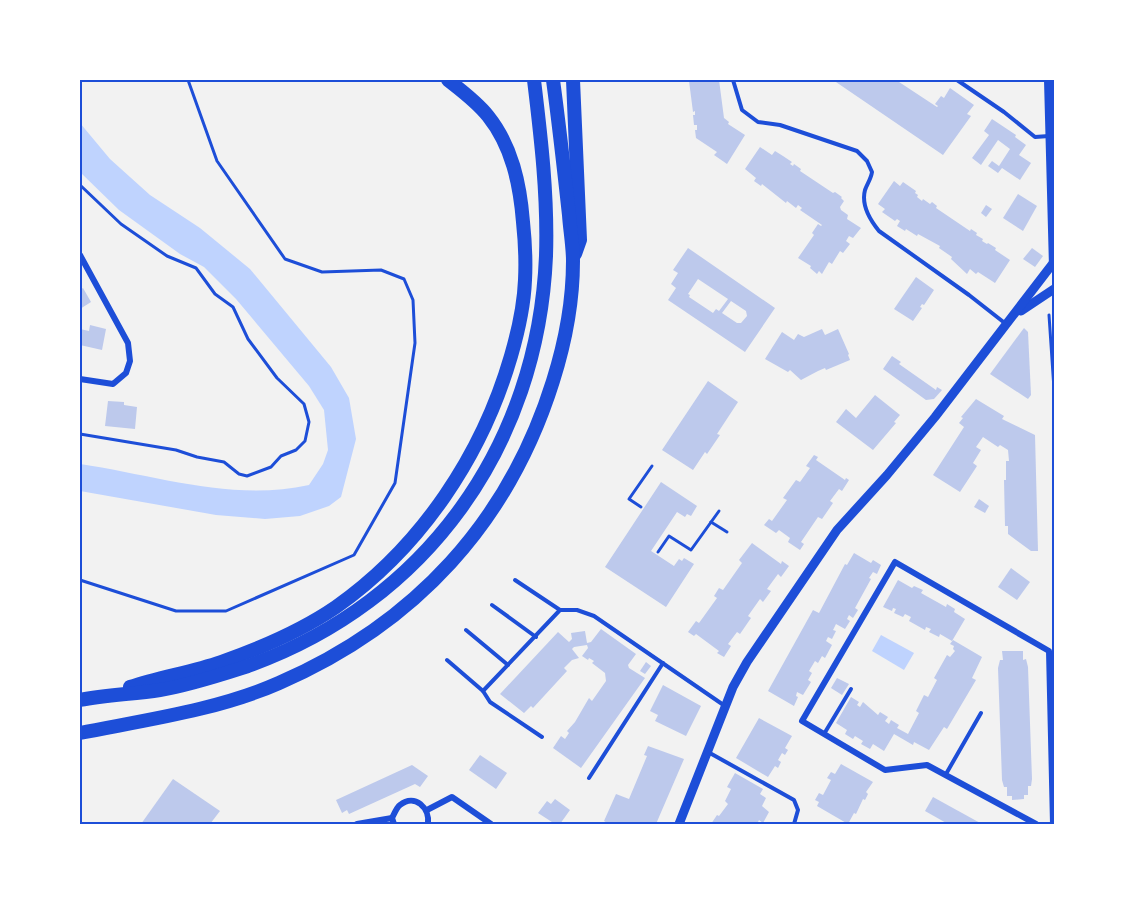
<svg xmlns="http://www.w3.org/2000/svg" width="1134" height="904" viewBox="0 0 1134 904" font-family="Literata,serif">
	<rect width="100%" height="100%" fill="#f2f2f2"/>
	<g fill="#bfd3fe">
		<path d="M80 123 110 159 150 195 200 228 250 269 331 367 349 398 356 439 341 497 329 506 300 516 265 519 216 515 80 491V464C155 475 232 502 309 485L323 464 328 450 324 410 309 386 236 299 204 267 180 254 119 210 80 172Z"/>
		<polygon points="881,635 914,653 904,670 872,651"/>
	</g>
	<g fill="#bdc9ec" fill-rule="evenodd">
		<polygon points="691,80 719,80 724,118 729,122 728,124 745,135 727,164 714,155 717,152 696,138 695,130 697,130 697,125 694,125 693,115 695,115 695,111 693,112 689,81"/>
		<polygon points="833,80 896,80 937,107 938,106 935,104 941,96 944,98 950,88 974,105 967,114 971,116 943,155"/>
		<polygon points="992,119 1016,135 1015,137 1026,145 1019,155 1031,163 1020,180 1002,168 998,173 988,166 992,161 999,166 1010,149 998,140 981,165 972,158 989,135 984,131"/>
		<polygon points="760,147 772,155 775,151 783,156 792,162 790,164 793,166 794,164 801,169 800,171 833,193 835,192 842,197 841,198 844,201 840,207 841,210 848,215 847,219 861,228 853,238 849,236 846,241 850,244 843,253 840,251 832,264 829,262 822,274 819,271 817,274 810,268 811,266 798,258 814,235 812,233 818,224 821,226 822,225 800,210 802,208 798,205 796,208 787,201 786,203 762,184 761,186 754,181 756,178 745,169"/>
		<polygon points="894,181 900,186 903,182 916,191 915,193 918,195 917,197 922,201 923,199 930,204 932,202 937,206 936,208 970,231 971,229 977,233 976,235 983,239 982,241 987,244 988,243 996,248 995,250 1010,260 995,283 978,272 976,274 970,269 967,274 951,259 952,257 939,248 940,246 918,234 917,236 906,229 905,231 897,226 900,221 897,219 895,221 882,212 885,209 878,204"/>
		<polygon points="1018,194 1037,206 1023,231 1003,218"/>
		<polygon points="986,205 992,209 986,217 981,213"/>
		<path d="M688 248 775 308 745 352 668 300 676 288 671 284 678 273 673 270ZM698 279 728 299 719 311 716 309 713 313 689 297 690 295 688 294ZM731 301 746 311 747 316 741 323H737L722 313Z"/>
		<polygon points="1032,248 1043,256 1035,267 1023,259"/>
		<polygon points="916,277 934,290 924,305 922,304 920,307 922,308 913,321 894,309"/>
		<polygon points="83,288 91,302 80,309 80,290"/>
		<polygon points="90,325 106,329 102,350 80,345 80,329 89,331"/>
		<polygon points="1024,328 1028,332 1031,395 1028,399 990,374"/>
		<polygon points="822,329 825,335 838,329 849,354 848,355 850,360 826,370 825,368 818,371 801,380 790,370 788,372 765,359 782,332 794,340 798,334 804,337"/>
		<polygon points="892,356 901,362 899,364 936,390 937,387 942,390 934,399 926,400 883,369"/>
		<polygon points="708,381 738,402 717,434 720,435 707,454 705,452 693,470 662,450"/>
		<polygon points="875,395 900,415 894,422 896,423 873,450 836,422 846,409 856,418"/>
		<polygon points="976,399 1004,416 1002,419 1035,435 1038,551 1031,551 1008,534 1008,526 1005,526 1004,480 1006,480 1006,461 1009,461 1008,450 1000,445 998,447 983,437 976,447 981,450 973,463 977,466 960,492 933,475 964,427 959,423 963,418 961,417"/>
		<polygon points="108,401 124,402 124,405 137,407 135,429 105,426"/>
		<polygon points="814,455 818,457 816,460 845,480 846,478 849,480 842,491 839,489 830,501 833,503 822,519 818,517 801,542 804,544 800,550 788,542 790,538 779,530 776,533 764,525 769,519 772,521 787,500 783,498 796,480 800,482 810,468 806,466"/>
		<polygon points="661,482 697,506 691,516 687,514 685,517 677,512 651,551 674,566 679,559 682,561 684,558 694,564 666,607 605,567"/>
		<polygon points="979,499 989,506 985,513 974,507"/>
		<polygon points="752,543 781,564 782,561 789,566 781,577 778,574 767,589 771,591 763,602 760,599 748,616 751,618 740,634 737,632 728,644 731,646 724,657 717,653 719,651 696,634 694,636 688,632 696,621 699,623 717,598 714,596 719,588 723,590 742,563 739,560"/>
		<polygon points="854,553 871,563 873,560 881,565 877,574 873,572 869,578 871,579 855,608 858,610 853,618 849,615 847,619 850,621 845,629 836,624 833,630 836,631 832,639 828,637 826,641 832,645 825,658 822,656 818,663 815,661 809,671 812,673 808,680 811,682 803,695 797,692 796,696 798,697 794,706 768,691 813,610 819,613 845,564 847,565"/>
		<polygon points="1011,568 1030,582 1017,600 998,587"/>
		<polygon points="898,580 912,588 914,586 923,590 921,593 946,607 947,604 955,609 954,612 965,619 952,641 940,634 939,637 929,632 931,629 926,627 925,630 909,621 911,617 905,614 903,617 894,613 896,609 893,608 892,611 883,607"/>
		<polygon points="601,629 636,654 628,665 629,668 645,678 581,768 553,748 561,736 565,739 569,733 567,731 575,722 589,698 592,701 606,681 605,673 592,663 594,661 589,658 588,660 582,656 588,648 587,645 574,647 572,649 579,658 572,660 564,668 567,671 533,708 531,706 524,713 500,694 558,632 569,642 572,639 571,633 585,631 587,643 591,642"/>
		<polygon points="953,640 982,657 972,678 976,680 947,729 944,727 929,750 914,742 913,745 894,734 884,751 873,744 870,749 861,744 863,741 855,736 853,739 845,734 847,730 836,723 851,697 859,702 857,705 860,707 863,702 878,715 880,712 888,717 885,721 889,724 891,720 899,725 897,728 908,734 919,713 916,711 924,695 928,697 937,680 934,678 947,655 950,657 955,651 953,649 954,646 950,644"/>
		<polygon points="1002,651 1023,651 1023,660 1026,659 1028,667 1032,779 1031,786 1028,786 1028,795 1024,795 1024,799 1012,800 1012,796 1007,796 1007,787 1004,787 1002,780 998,668 1000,660 1003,660"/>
		<polygon points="646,662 651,666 645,674 640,671"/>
		<polygon points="837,678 849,684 842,695 831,688"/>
		<polygon points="663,685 701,706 686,736 655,721 658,715 650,711"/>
		<polygon points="759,718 792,736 785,748 788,750 785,755 782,753 778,760 781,762 778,768 775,766 768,777 736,758"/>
		<polygon points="648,746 684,759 656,824 609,824 604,821 616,794 629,799 647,756 644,755"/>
		<polygon points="480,755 507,773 496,789 469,770"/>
		<polygon points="841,764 873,782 866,792 868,794 865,800 863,799 856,814 854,813 848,824 817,806 819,802 815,800 819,793 823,795 831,780 827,778 831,772 835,774"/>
		<polygon points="412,765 428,776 420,787 415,784 349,814 347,810 342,813 336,800"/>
		<polygon points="735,773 763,789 760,794 766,798 762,806 769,812 763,823 759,820 757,824 711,824 717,815 719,816 728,804 725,801 731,789 727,787"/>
		<polygon points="173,779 220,811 210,824 141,824"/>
		<polygon points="933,797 982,824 948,824 925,811"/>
		<polygon points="555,799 570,810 560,824 555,824 538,813 547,801 551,804"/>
	</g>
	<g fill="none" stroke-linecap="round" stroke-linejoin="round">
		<g stroke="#1d4ed8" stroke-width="3">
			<polyline points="80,185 121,224 167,256 196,268 215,294 233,307 248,339 277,378 304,404 309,422 305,441 296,450 281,456 271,467 247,476 239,474 224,462 197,457 176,450 80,434"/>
			<polyline points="1049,315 1054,389"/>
			<polyline points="641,507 629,499 652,466"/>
			<polyline points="711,522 727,532"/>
			<polyline points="658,552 669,536 691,550 719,511"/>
			<polyline points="80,580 176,611 226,611 354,555 395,483 415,343 413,300 404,279 381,270 322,272 285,259 217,161 188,80"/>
		</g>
		<g stroke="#1d4ed8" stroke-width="4">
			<path d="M733 80 742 110 758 122 780 125 857 151 867 161 872 172C871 179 867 184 865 190 861 205 870 220 879 231L969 295 1006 324"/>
			<polyline points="957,80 1004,112 1035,137 1049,136"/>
			<polyline points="515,580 560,610 577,610 594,616 725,706"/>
			<polyline points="492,605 536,637"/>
			<polyline points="466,630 508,665"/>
			<polyline points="447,660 483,691 490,702 542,737"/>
			<polyline points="483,691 560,610"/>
			<polyline points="824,734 851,689"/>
			<polyline points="708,752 794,800 798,810 794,824"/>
			<polyline points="946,774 981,713"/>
			<polyline points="589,778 663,663"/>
		</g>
		<g stroke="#1d4ed8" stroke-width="6">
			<polyline points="80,255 128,343 130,361 126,373 113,384 80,379"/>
			<polyline points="427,810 452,797 491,824"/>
			<polyline points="357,824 392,818"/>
			<path d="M394 824 392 818C394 814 397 807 400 805 415 793 430 808 428 824"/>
			<polyline points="1036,824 927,765 885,770 802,721 895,562 1049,651 1053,824"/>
		</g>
		<g stroke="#1d4ed8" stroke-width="9">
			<polyline points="1021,311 1054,289"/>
			<polyline points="679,824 733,687 747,662 837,530 887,475 935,417 1054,262"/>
		</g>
		<polyline stroke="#1d4ed8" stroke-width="10" points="1049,80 1054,267"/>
		<g stroke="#1d4ed8" stroke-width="14">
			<polyline points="573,80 580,240 575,254"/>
			<path d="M130 687C160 677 192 672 221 662 261 648 301 631 336 607 421 547 482 456 511 356 518 332 524 306 525 280 526 261 525 241 523 222 520 184 512 146 488 116 477 102 462 91 448 80"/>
			<path d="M80 700C106 695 134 694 160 690 190 685 220 675 248 666 427 602 538 445 546 256 548 197 541 138 534 80"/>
			<path d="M80 733C145 720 218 710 279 683 415 624 509 522 553 381 565 343 573 301 573 261 573 246 570 230 569 215 564 169 559 124 553 80"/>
		</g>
	</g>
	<rect width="1134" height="904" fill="none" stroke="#ffffff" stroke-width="162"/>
	<rect x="81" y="81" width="972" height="742" fill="none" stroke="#1d4ed8" stroke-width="2"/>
</svg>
